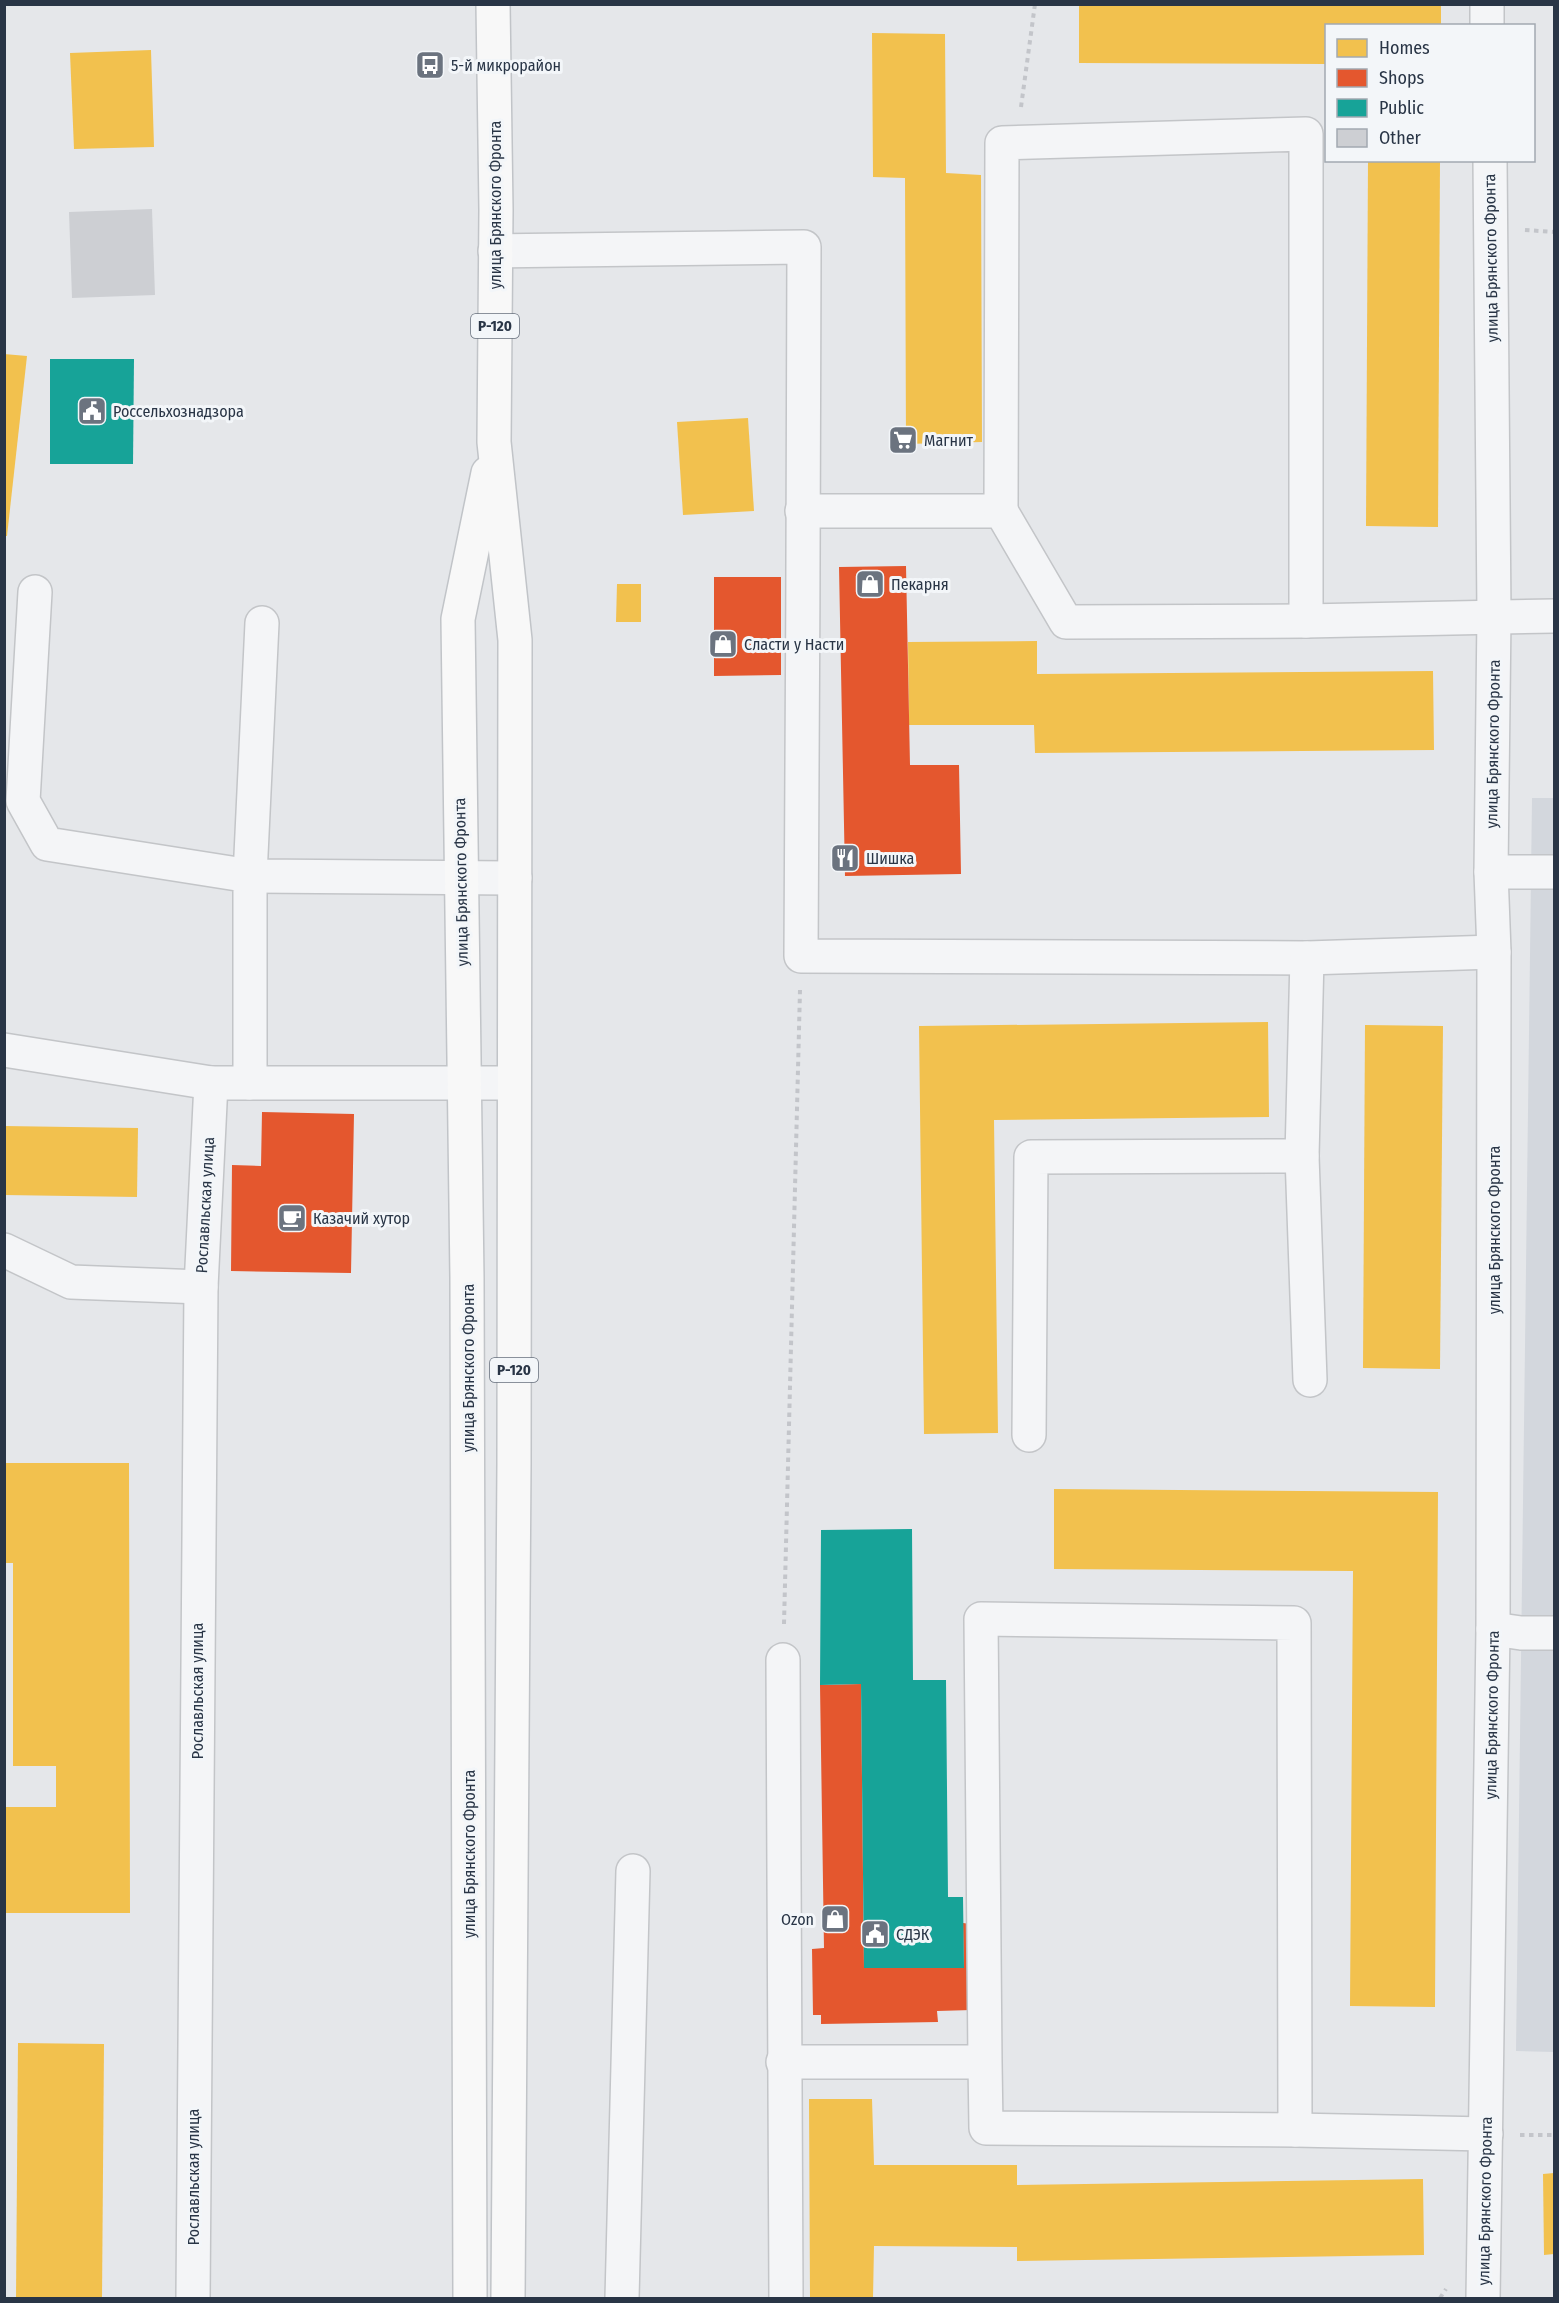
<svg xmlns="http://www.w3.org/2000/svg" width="1559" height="2303" viewBox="0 0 1559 2303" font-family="'Fira Sans Condensed',sans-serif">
	<rect width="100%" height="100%" fill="#e5e7ea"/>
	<polygon fill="#d3d7dd" points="1532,798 1554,798 1554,2052 1516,2051"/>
	<g fill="#f2c14e">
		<polygon points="1079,4 1441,4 1441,26 1326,26 1326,64 1079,63"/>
		<polygon points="872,33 945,34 946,173 981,175 982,442 906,444 905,178 873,177"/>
		<polygon points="151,50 154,147 74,149 70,53"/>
		<polygon points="1368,160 1440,160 1438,527 1366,526"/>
		<polygon points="4,354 27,356 7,536 4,536"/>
		<polygon points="748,418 754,511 683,515 677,422"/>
		<polygon points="617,584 641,584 641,622 616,622"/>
		<polygon points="1037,641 1037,674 1433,671 1434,750 1035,753 1034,725 909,725 908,642"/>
		<polygon points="1268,1022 1269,1117 994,1120 998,1433 924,1434 919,1026"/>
		<polygon points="1365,1025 1443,1026 1440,1369 1363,1368"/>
		<polygon points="4,1126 138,1128 137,1197 4,1195"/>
		<polygon points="4,1463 129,1463 130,1913 4,1913 4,1807 56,1807 56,1766 13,1766 13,1563 4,1563"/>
		<polygon points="1054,1489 1438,1492 1435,2007 1350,2006 1353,1571 1054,1569"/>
		<polygon points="18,2043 104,2044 102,2298 16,2298"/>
		<polygon points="809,2099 872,2099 874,2165 1017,2165 1017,2185 1423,2179 1424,2255 1017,2261 1017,2247 874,2246 873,2298 810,2298"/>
		<polygon points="1554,2173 1554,2254 1544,2255 1543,2174"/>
	</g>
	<g fill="#e4572e">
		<polygon points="906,566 910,765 959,765 961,874 845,876 839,567"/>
		<polygon points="714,577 781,577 781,675 714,676"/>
		<polygon points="262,1112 354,1114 351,1273 231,1271 232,1165 261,1166"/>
		<polygon points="861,1684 864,1968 964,1968 963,1923 971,1924 972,2010 937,2011 938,2022 821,2024 821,2015 813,2015 812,1949 824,1948 820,1685"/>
	</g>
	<g fill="#17a398">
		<polygon points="50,359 134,359 133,464 50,464"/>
		<polygon points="912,1529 913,1680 946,1680 948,1897 963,1897 964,1968 864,1968 861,1684 820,1685 821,1530"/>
	</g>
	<polygon fill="#cdcfd3" points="152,209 155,295 72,298 69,212"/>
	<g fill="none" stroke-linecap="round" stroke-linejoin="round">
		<g stroke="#c3c5c8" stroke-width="36">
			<g id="minor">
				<polyline points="1487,4 1487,26"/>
				<path d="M495 251 804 247C802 483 804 720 801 956L1307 958 1494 952"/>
				<polyline points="802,511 1001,511 1066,622 1306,621 1554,616"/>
				<polyline points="1001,511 1002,143 1306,134 1306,621"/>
				<polyline points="35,592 23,801 47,844 250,876 250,1083"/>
				<polyline points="262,623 250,876 515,878"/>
				<polyline points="1491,872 1554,872"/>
				<polyline points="1307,958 1302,1156 1310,1380"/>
				<polyline points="4,1050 211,1083 514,1083"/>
				<polyline points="4,1250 71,1282 201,1287"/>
				<polyline points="1029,1435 1031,1157 1302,1156"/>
				<polyline points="1493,1629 1521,1633 1554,1633"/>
				<polyline points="783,1660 786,2298"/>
				<polyline points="783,2062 985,2062 981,1619 1294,1623 1295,2130 986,2128 985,2062"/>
				<polyline points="1295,2130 1486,2134"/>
				<polyline points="193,2298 201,1287 211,1083"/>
				<polyline points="622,2298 633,1871"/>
				<polyline points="1483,2298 1493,1629 1494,952 1491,872 1494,615 1490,160"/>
			</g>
		</g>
		<g stroke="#c1c4c8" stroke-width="36">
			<g id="major">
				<polyline points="493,4 496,210 494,442 515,640 514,1463 508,2298"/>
				<polyline points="470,2298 467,1278 458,619 488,473"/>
			</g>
		</g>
		<g stroke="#c3c5ca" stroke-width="4" stroke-dasharray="4.5 4.5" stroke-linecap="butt">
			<polyline points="1021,107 1035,4"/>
			<polyline points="1525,230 1554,232"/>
			<polyline points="784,1624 800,990"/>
			<polyline points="1520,2135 1554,2135"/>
			<polyline points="1440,2298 1446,2289"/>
		</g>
		<use href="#minor" stroke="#f4f5f7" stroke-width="33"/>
		<use href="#major" stroke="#f8f8f8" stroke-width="33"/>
	</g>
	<defs>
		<g id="bus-square" transform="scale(1.5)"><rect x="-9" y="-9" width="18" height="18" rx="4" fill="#6b737f" stroke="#f3f6f9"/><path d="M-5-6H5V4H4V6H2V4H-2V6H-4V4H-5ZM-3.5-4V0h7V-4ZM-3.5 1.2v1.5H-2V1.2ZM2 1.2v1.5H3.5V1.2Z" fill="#fff"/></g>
		<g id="civic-square" transform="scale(1.5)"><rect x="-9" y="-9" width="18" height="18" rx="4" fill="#6b737f" stroke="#f3f6f9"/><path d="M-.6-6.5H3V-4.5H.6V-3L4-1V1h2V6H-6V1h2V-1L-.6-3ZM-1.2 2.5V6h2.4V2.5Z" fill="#fff"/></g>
		<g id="supermarket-square" transform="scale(1.5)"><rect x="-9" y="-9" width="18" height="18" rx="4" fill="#6b737f" stroke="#f3f6f9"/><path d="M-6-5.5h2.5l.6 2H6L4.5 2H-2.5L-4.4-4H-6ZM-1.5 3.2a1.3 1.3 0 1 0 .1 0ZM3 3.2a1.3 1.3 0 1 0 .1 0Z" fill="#fff"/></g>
		<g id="shop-square" transform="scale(1.5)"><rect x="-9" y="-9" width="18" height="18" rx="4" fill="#6b737f" stroke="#f3f6f9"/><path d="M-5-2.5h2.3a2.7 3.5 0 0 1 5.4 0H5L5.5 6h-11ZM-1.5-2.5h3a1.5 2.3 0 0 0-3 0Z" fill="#fff"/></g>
		<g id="restaurant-square" transform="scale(1.5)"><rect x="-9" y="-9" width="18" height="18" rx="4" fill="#6b737f" stroke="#f3f6f9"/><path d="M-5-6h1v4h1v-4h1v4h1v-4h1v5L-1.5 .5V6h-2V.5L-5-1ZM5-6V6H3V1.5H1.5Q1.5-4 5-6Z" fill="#fff"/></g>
		<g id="cafe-square" transform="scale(1.5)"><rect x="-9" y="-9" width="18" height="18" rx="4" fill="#6b737f" stroke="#f3f6f9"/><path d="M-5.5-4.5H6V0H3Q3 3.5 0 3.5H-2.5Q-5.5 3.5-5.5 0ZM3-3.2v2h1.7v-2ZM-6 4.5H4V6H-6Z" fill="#fff"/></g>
	</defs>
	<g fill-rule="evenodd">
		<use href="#bus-square" x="430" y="65"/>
		<use href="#civic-square" x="92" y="411"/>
		<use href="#supermarket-square" x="903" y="440"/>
		<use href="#shop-square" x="870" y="584"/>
		<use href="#shop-square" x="723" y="644"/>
		<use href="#restaurant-square" x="845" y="858"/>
		<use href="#cafe-square" x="292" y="1218"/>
		<use href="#shop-square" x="835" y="1919"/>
		<use href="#civic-square" x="875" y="1934"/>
	</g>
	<g text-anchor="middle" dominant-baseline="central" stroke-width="6" stroke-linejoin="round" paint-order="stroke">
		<g fill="#f3f6f9" stroke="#666f7c" stroke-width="1.5">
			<rect x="471" y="314" width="48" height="24" rx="4.5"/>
			<rect x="490" y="1358" width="48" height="24" rx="4.5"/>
		</g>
		<g font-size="15" font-weight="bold" fill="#293546">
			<text x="495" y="326">Р-120</text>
			<text x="514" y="1370">Р-120</text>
		</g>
		<g font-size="16" fill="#293546" stroke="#f3f6f9" text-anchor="start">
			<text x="451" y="65">5-й микрорайон</text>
			<text x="113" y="411">Россельхознадзора</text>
			<text x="924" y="440">Магнит</text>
			<text x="891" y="584">Пекарня</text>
			<text x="744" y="644">Сласти у Насти</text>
			<text x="866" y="858">Шишка</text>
			<text x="313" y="1218">Казачий хутор</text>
			<text x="814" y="1919" text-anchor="end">Ozon</text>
			<text x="896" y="1934">СДЭК</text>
		</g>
		<g font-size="16" fill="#293546" stroke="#f3f6f9">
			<text transform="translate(495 205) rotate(-90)">улица Брянского Фронта</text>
			<text transform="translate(1491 258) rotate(-91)">улица Брянского Фронта</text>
			<text transform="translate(1493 744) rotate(-89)">улица Брянского Фронта</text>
			<text transform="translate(461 882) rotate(-91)">улица Брянского Фронта</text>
			<text transform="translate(205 1205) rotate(-87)">Рославльская улица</text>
			<text transform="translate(1494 1230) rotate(-90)">улица Брянского Фронта</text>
			<text transform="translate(468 1368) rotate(-90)">улица Брянского Фронта</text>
			<text transform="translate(197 1691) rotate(-90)">Рославльская улица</text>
			<text transform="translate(1492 1715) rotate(-89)">улица Брянского Фронта</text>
			<text transform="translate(469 1854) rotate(-90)">улица Брянского Фронта</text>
			<text transform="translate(193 2177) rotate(-90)">Рославльская улица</text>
			<text transform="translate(1485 2201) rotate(-89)">улица Брянского Фронта</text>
		</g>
	</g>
	<rect width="1559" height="2303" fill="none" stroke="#293546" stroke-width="12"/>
	<rect x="1325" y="24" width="210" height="138" fill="#f3f6f9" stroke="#a2a9b1" stroke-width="1.5"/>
	<rect x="1337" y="39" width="30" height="18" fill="#f2c14e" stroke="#a2a9b1" stroke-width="1.5"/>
	<text x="1379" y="54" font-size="18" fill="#293546">Homes</text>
	<rect x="1337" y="69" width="30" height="18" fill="#e4572e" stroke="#a2a9b1" stroke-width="1.5"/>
	<text x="1379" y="84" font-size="18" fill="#293546">Shops</text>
	<rect x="1337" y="99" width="30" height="18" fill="#17a398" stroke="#a2a9b1" stroke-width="1.5"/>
	<text x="1379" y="114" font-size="18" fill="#293546">Public</text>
	<rect x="1337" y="129" width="30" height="18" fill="#cdcfd3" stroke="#a2a9b1" stroke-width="1.5"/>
	<text x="1379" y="144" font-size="18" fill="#293546">Other</text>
</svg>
